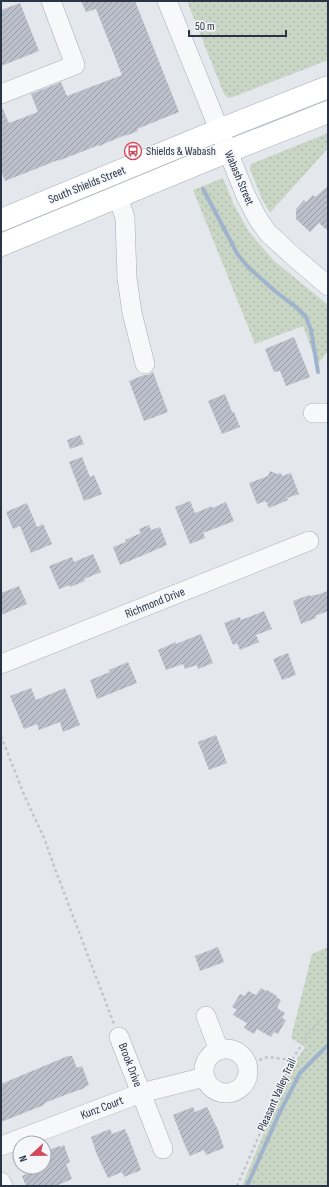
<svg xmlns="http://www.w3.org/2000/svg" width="329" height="1187" viewBox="0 0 329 1187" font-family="'Sofia Sans Condensed',sans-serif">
	<defs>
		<pattern id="grass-dots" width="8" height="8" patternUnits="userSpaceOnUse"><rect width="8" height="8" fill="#c9d6c5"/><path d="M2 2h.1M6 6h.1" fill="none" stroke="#adb8ab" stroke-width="1.8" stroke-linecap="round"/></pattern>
		<pattern id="building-hatch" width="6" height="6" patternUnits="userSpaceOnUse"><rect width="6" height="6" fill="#bbc0ca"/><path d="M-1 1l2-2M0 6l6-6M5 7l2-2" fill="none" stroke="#989da6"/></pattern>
	</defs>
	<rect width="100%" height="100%" fill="#e4e7ec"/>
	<g fill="url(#grass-dots)">
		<polygon points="187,1 328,1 328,60 233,97 228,98 224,94"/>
		<polygon points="328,133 328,148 270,213 262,199 250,169 251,164"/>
		<polygon points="223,178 234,205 249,232 273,260 328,305 328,351 317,365 303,326 255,344 193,190"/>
		<polygon points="328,947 328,1186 242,1186 269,1120 291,1069 305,1047 291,1038 312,954"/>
	</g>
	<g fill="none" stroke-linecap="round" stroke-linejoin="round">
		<g stroke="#9fb4cc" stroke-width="4">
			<polyline points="203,189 238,255 249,268 275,291 296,307 306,317 311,330 318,372"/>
			<polyline points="247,1186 279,1114 300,1073 328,1045"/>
		</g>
	</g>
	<g fill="url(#building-hatch)">
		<polygon points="81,1 135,1 179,112 137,129 138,131 125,136 125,135 99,146 99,145 58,161 58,160 5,181 1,171 1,105 9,123 38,112 31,94 61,82 67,96 122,75 96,9 86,12"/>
		<polygon points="20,3 39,51 1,66 1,10"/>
		<polygon points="328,186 328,231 319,223 310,232 296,219 296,209 304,200 306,202 313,195 315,197"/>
		<polygon points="294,337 310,377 286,386 280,371 274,372 265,349"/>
		<polygon points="153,372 168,412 144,421 129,381 144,375 148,375"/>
		<polygon points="225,394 232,412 234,412 240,427 222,434 208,401"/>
		<polygon points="80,435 84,444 70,449 67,440"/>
		<polygon points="82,457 90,477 94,475 102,494 84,501 69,462"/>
		<polygon points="270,471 277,474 281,473 282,476 291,473 299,494 287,498 288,500 269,508 266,501 257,504 249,483 268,476"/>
		<polygon points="190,501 195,513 212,506 212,508 226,502 234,521 203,533 205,538 190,544 175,507"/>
		<polygon points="27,503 37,527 43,524 52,544 31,553 20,526 13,529 6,512"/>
		<polygon points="149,525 151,530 160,527 167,545 120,565 113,547 126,542 125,540 141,533 139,529"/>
		<polygon points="93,554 101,572 84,579 85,581 70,587 70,585 59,589 49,566 72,557 74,562"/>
		<polygon points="19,586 27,604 1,615 1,593"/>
		<polygon points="328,591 328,611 315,616 316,618 301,624 293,601 309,595 309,596 316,595"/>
		<polygon points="264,611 272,629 256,635 259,642 240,650 237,643 233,645 224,623 240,617 241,620"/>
		<polygon points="201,634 213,663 198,669 197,665 185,669 183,664 166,670 158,650 176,642 176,644"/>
		<polygon points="288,653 296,675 282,680 273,659"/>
		<polygon points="128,662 137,683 97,699 90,680 110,672 109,670"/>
		<polygon points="31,688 36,700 65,688 80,725 63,732 60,722 39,730 37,724 24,729 10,696"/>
		<polygon points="216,735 227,763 209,770 198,742"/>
		<polygon points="218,947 224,962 200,971 195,956"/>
		<polygon points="261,988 266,991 267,990 277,996 276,997 281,1000 277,1008 285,1013 282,1018 286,1020 278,1034 274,1032 271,1037 257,1029 254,1034 244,1028 247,1023 233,1015 237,1010 232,1007 240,994 245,996 248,991 256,995"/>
		<polygon points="68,1056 72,1056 77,1068 82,1066 89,1085 85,1087 85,1088 65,1095 47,1102 44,1104 44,1105 1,1122 1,1084"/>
		<polygon points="193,1107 195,1112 207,1107 218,1130 224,1148 206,1155 204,1150 190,1156 183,1141 173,1115"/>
		<polygon points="110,1129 112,1134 125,1129 126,1133 127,1133 141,1170 124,1177 122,1172 108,1178 97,1155 91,1137"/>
		<polygon points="64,1145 70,1162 66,1164 72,1179 56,1186 26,1186 22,1176 27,1174 25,1167 44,1167 44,1152 59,1146 60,1147"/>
	</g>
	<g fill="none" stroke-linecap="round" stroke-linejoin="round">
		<g stroke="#a9aeb7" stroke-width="20">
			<g id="minor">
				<polyline points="167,1 246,196 258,219 268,233 293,256 328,286"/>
				<polyline points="1,94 75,65 51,1"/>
				<polyline points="118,197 125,218 127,278 132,313 145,364"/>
				<polyline points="313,413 328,413"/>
				<polyline points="1,664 309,541"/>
				<polyline points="206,1016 219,1050"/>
				<polyline points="119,1037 163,1149"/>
				<circle cx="226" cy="1071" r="22"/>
				<polyline points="1,1146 141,1093 205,1077"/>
				<polyline points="1,1182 3,1186"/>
			</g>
		</g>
		<g stroke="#a3abb8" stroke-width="23">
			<g id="major">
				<polyline points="1,220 219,130 328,87"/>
				<polyline points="1,245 209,159 328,112"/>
			</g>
		</g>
		<g stroke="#c2c5cb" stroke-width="2.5" stroke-dasharray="3 3" stroke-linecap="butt">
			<polyline points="1,736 25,797 45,840 55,869 114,1024"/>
			<polyline points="248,1064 268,1057 292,1060"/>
			<polyline points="237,1186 292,1060 308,1034 328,1012"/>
		</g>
		<use href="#minor" stroke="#f7f8fa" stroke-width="19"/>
		<use href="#major" stroke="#fff" stroke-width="22"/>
	</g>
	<defs>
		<g id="bus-ring" transform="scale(0.9)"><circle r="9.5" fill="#f4f6f9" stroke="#d1495b" stroke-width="1.5"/><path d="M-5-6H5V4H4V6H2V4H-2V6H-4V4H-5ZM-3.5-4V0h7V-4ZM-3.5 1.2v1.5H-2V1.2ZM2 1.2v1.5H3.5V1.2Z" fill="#d1495b"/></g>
	</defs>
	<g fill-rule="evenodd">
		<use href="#bus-ring" x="133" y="151"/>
	</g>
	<g text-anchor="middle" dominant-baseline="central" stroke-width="3" stroke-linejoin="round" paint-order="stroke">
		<g font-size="12" fill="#2b3445" stroke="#f4f6f9" text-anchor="start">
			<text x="146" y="151">Shields &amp; Wabash</text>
		</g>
		<g font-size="12" fill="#2b3445" stroke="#f4f6f9">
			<text transform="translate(239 178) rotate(67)">Wabash Street</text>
			<text transform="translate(87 185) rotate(-22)">South Shields Street</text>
			<text transform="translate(155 603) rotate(-22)">Richmond Drive</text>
			<text transform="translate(130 1065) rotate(69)">Brook Drive</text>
			<text transform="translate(277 1095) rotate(-66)">Pleasant Valley Trail</text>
			<text transform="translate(102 1108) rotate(-21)">Kunz Court</text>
		</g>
	</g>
	<rect width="329" height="1187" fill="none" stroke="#2b3445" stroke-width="4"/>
	<g transform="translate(32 1155) rotate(248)"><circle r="19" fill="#f4f6f9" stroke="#a4a8b1"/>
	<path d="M0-3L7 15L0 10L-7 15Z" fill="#d1495b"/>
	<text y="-6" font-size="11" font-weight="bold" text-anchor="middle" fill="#2b3445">N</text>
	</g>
	<path d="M189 30v6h97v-6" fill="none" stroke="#2b3445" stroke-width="2"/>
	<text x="195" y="30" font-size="12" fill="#2b3445" stroke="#f4f6f9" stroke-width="3" paint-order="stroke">50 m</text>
</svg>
